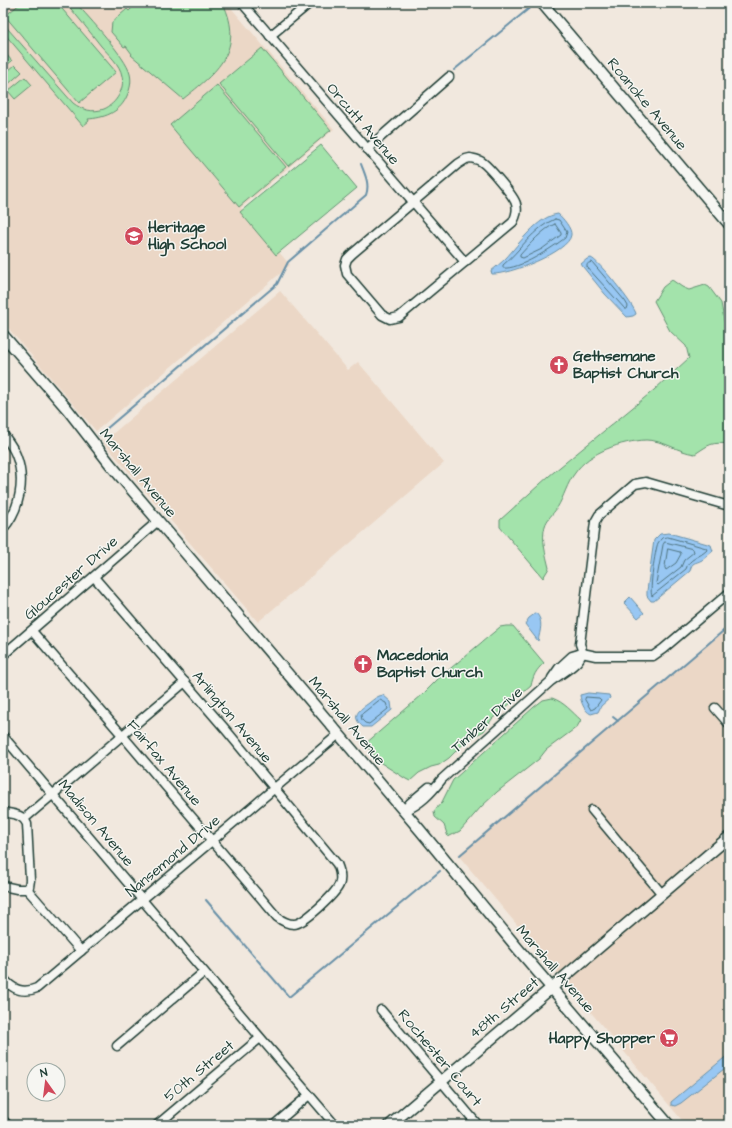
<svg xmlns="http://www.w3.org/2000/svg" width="732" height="1128" viewBox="0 0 732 1128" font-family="'Architects Daughter',sans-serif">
	<rect width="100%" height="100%" fill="#f1e8de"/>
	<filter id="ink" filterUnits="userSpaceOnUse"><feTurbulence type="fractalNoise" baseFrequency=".025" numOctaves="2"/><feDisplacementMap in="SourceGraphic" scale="8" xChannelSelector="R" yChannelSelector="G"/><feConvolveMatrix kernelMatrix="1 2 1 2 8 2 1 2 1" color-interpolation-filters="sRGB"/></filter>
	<g filter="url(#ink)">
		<g fill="#ebd7c6">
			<polygon points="3,3 227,3 334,129 241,208 290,265 96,431 3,322"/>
			<polygon points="280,291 348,370 358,362 444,463 258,622 103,442"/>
			<polygon points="729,626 729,1125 686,1125 458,855"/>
		</g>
		<g fill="#a3e3ab" stroke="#619070">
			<polygon points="21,3 57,3 116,72 79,103 5,16"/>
			<path d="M66 3H76C89 18 126 57 130 74 132 82 130 90 126 98 119 113 103 118 88 119L89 121 83 126 3 32V20L8 29 73 103C82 110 93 113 104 109 116 104 125 89 122 76 120 64 109 55 101 46 90 32 78 17 66 3Z"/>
			<path d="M135 3H223C245 50 217 72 183 99L131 55 132 54 126 46 124 47 111 32 112 22 127 9 129 11 136 4Z"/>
			<polygon points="262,48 331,130 288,166 219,84"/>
			<polygon points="5,53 12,61 3,68 3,54"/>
			<polygon points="15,65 22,72 5,87 3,85 3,75"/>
			<polygon points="25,77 32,85 15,99 8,91"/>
			<polygon points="217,85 286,167 239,207 170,125"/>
			<polygon points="321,145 357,188 276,255 240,212"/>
			<path d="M672 280 682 287 689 290 705 285 709 287 721 303 729 348V444C711 442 710 444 695 454 678 452 663 440 646 440 622 441 589 452 575 473 567 483 564 497 557 508 553 514 547 519 545 526 541 539 546 555 549 568L543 578 500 527V520L549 476 654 390 689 358 686 346 670 331 654 301 663 287Z"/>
			<path d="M506 626H513L544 663C536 670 533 676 531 686L492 719 484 731 471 738 460 747 449 758 439 765 431 767 419 773 410 781 406 779 381 763 365 744 422 695 439 678 500 627Z"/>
			<path d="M552 698C564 702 572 712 581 720L577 727 546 750 539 759 497 792 481 807 460 831 448 837 444 825 435 817 434 811 442 802 453 780 534 707 543 700Z"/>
		</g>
		<g fill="#98c7f3" stroke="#6890a7">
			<path d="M558 214C563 218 572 229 571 235 569 252 508 275 492 274L491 271C496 267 501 263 506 258 519 244 538 216 558 214Z"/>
			<path d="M591 258C598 260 635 306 636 314L633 316 627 317 605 294 583 267 581 264 587 259Z"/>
			<path d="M669 533 711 545 713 551C709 554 706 557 702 560 695 564 692 561 690 571L654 601H651L647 596V591L654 540 660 534Z"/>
			<polygon points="630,597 644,613 638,618 624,603"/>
			<path d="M536 613C544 621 540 631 538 641L525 624 529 618Z"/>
			<path d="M588 693 609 695 610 698 601 706 598 712 591 714C584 711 581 702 580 695Z"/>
			<path d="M383 695 391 702 392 710 371 727H363C350 716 359 710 369 703 374 699 377 696 383 695Z"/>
			<polygon points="729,1054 729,1065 681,1103 675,1106 671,1105 671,1102"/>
		</g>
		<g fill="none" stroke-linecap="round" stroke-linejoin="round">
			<g stroke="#4f7480" stroke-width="1">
				<path d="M555 219 559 220 567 232 565 238C552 248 519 270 503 268V265C520 251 533 228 555 219Z"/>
				<path d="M555 224 561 233V235L542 249 523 258 520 257V255C528 246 544 228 555 224Z"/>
				<polygon points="589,263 592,262 625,301 628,306 627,309 625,309 587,267 587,265"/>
				<path d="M668 537 706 548 707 550C699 558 689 558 686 569L652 596C649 591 655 550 658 543 659 541 661 539 662 538Z"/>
				<polygon points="665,542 693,549 694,552 684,560 681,567 658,585 656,583 663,545"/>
				<polygon points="668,549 680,552 681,554 676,563 666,570 665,568"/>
				<polygon points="586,697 599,698 601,700 595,708 591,710 585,700"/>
				<polygon points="380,700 386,703 388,709 369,724 365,723 362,720 361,715"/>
			</g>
			<g stroke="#6890a7" stroke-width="2">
				<polyline points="454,70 532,6"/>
				<path d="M99 435 277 284 288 262 366 195C370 184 365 175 361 164"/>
				<polyline points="613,717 618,721"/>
				<polyline points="460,855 729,626"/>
				<polyline points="206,900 289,997 440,871"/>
			</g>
			<g stroke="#1f3d34" stroke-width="11">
				<g id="minor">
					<polyline points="242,3 465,262"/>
					<polyline points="270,36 310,3"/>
					<polyline points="367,149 449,77"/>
					<path d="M470 158C474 159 478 159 482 162 489 167 514 196 516 204 518 211 516 216 513 222L399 317 390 319 382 315 347 274 345 265 347 259 352 254 458 164 466 159Z"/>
					<path d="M3 434C8 441 13 447 16 455 26 480 20 509 3 529"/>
					<path d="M32 631 122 735 277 917C282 921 287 924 294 924 304 924 335 894 339 885 342 878 340 871 337 864L226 730 94 577"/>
					<polyline points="3,655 158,521"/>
					<polyline points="552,678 559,668 572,656 582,653 596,656 653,656 663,649 729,593"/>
					<polyline points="715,708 729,724"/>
					<polyline points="3,736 167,929"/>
					<polyline points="404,810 410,803 429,787"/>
					<polyline points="592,810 662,894"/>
					<path d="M404 811C420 805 431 793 442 779L551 681C559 675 580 664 582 653 582 651 581 646 580 644L595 522 599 515 635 484 646 482 729 506"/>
					<path d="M3 812C13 814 23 814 27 824L30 880 29 887 27 889H17L3 886"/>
					<polyline points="24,819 185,682"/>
					<polyline points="27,889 81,951"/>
					<polyline points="171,933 335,1125"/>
					<path d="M3 978C13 990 23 994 37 988L339 734"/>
					<polyline points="381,1010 478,1125"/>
					<polyline points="117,1046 204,972"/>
					<polyline points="157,1125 260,1038"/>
					<polyline points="274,1125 309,1095"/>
				</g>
			</g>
			<g stroke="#1f3d34" stroke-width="13">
				<g id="tertiary">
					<polyline points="542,3 729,224"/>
					<polyline points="3,335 68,410 110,464 420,830 519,950 669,1125"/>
					<polyline points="390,1125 729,837"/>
				</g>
			</g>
			<g stroke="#1f3d34" stroke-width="15">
				<polyline id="primary" points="3,1123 5,1125"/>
			</g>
			<use href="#minor" stroke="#f6f6f2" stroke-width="8"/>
			<use href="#tertiary" stroke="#f6f6f2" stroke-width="10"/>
			<use href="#primary" stroke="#f6f6f2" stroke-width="12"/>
		</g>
	</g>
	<defs>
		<g id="school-disc" transform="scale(1)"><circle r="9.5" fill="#d1495b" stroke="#f6f6f2"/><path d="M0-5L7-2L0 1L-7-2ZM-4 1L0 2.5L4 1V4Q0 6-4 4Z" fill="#fff"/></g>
		<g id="church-disc" transform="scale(1)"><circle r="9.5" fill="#d1495b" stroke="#f6f6f2"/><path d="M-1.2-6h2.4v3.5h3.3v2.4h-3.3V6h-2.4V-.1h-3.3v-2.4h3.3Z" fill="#fff"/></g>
		<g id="supermarket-disc" transform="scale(1)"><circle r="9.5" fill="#d1495b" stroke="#f6f6f2"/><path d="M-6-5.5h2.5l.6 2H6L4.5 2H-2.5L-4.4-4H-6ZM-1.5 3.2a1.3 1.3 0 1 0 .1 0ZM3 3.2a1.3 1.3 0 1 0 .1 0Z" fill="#fff"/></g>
	</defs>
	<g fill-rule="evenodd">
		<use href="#school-disc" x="134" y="236"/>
		<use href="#church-disc" x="559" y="365"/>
		<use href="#church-disc" x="363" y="664"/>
		<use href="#supermarket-disc" x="669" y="1038"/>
	</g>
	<g text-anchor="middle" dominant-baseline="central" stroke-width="3" stroke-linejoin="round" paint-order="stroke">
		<g font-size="15" fill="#1f3d34" stroke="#f6f6f2">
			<text transform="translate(647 104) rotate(50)">Roanoke Avenue</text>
			<text transform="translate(363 124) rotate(49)">Orcutt Avenue</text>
			<text transform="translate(138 473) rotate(50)">Marshall Avenue</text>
			<text transform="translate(71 578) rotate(-41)">Gloucester Drive</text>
			<text transform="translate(232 717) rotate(50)">Arlington Avenue</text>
			<text transform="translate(487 720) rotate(-42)">Timber Drive</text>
			<text transform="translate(347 721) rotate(50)">Marshall Avenue</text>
			<text transform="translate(164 763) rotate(50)">Fairfax Avenue</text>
			<text transform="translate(96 823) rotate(50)">Madison Avenue</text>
			<text transform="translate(173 856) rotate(-40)">Nansemond Drive</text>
			<text transform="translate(555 969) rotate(49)">Marshall Avenue</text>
			<text transform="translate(504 1008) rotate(-40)">48th Street</text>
			<text transform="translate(440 1058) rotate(50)">Rochester Court</text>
			<text transform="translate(199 1071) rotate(-40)">50th Street</text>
		</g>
		<g font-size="15" font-weight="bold" fill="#1f3d34" stroke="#f6f6f2" text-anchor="start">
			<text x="148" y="227">Heritage<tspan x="148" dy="17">High School</tspan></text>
			<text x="573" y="356">Gethsemane<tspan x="573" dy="17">Baptist Church</tspan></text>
			<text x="377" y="655">Macedonia<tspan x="377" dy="17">Baptist Church</tspan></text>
			<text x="655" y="1038" text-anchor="end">Happy Shopper</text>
		</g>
	</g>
	<rect width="732" height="1128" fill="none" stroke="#f6f6f2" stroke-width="16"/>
	<rect x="8" y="8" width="716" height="1112" fill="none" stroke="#1f3d34" stroke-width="1.5" filter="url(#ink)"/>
	<g transform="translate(46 1082) rotate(346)"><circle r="19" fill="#f6f6f2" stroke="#a0aca6"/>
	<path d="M0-3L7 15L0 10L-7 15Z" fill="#d1495b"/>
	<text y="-6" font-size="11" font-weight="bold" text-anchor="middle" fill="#1f3d34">N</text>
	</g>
</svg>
